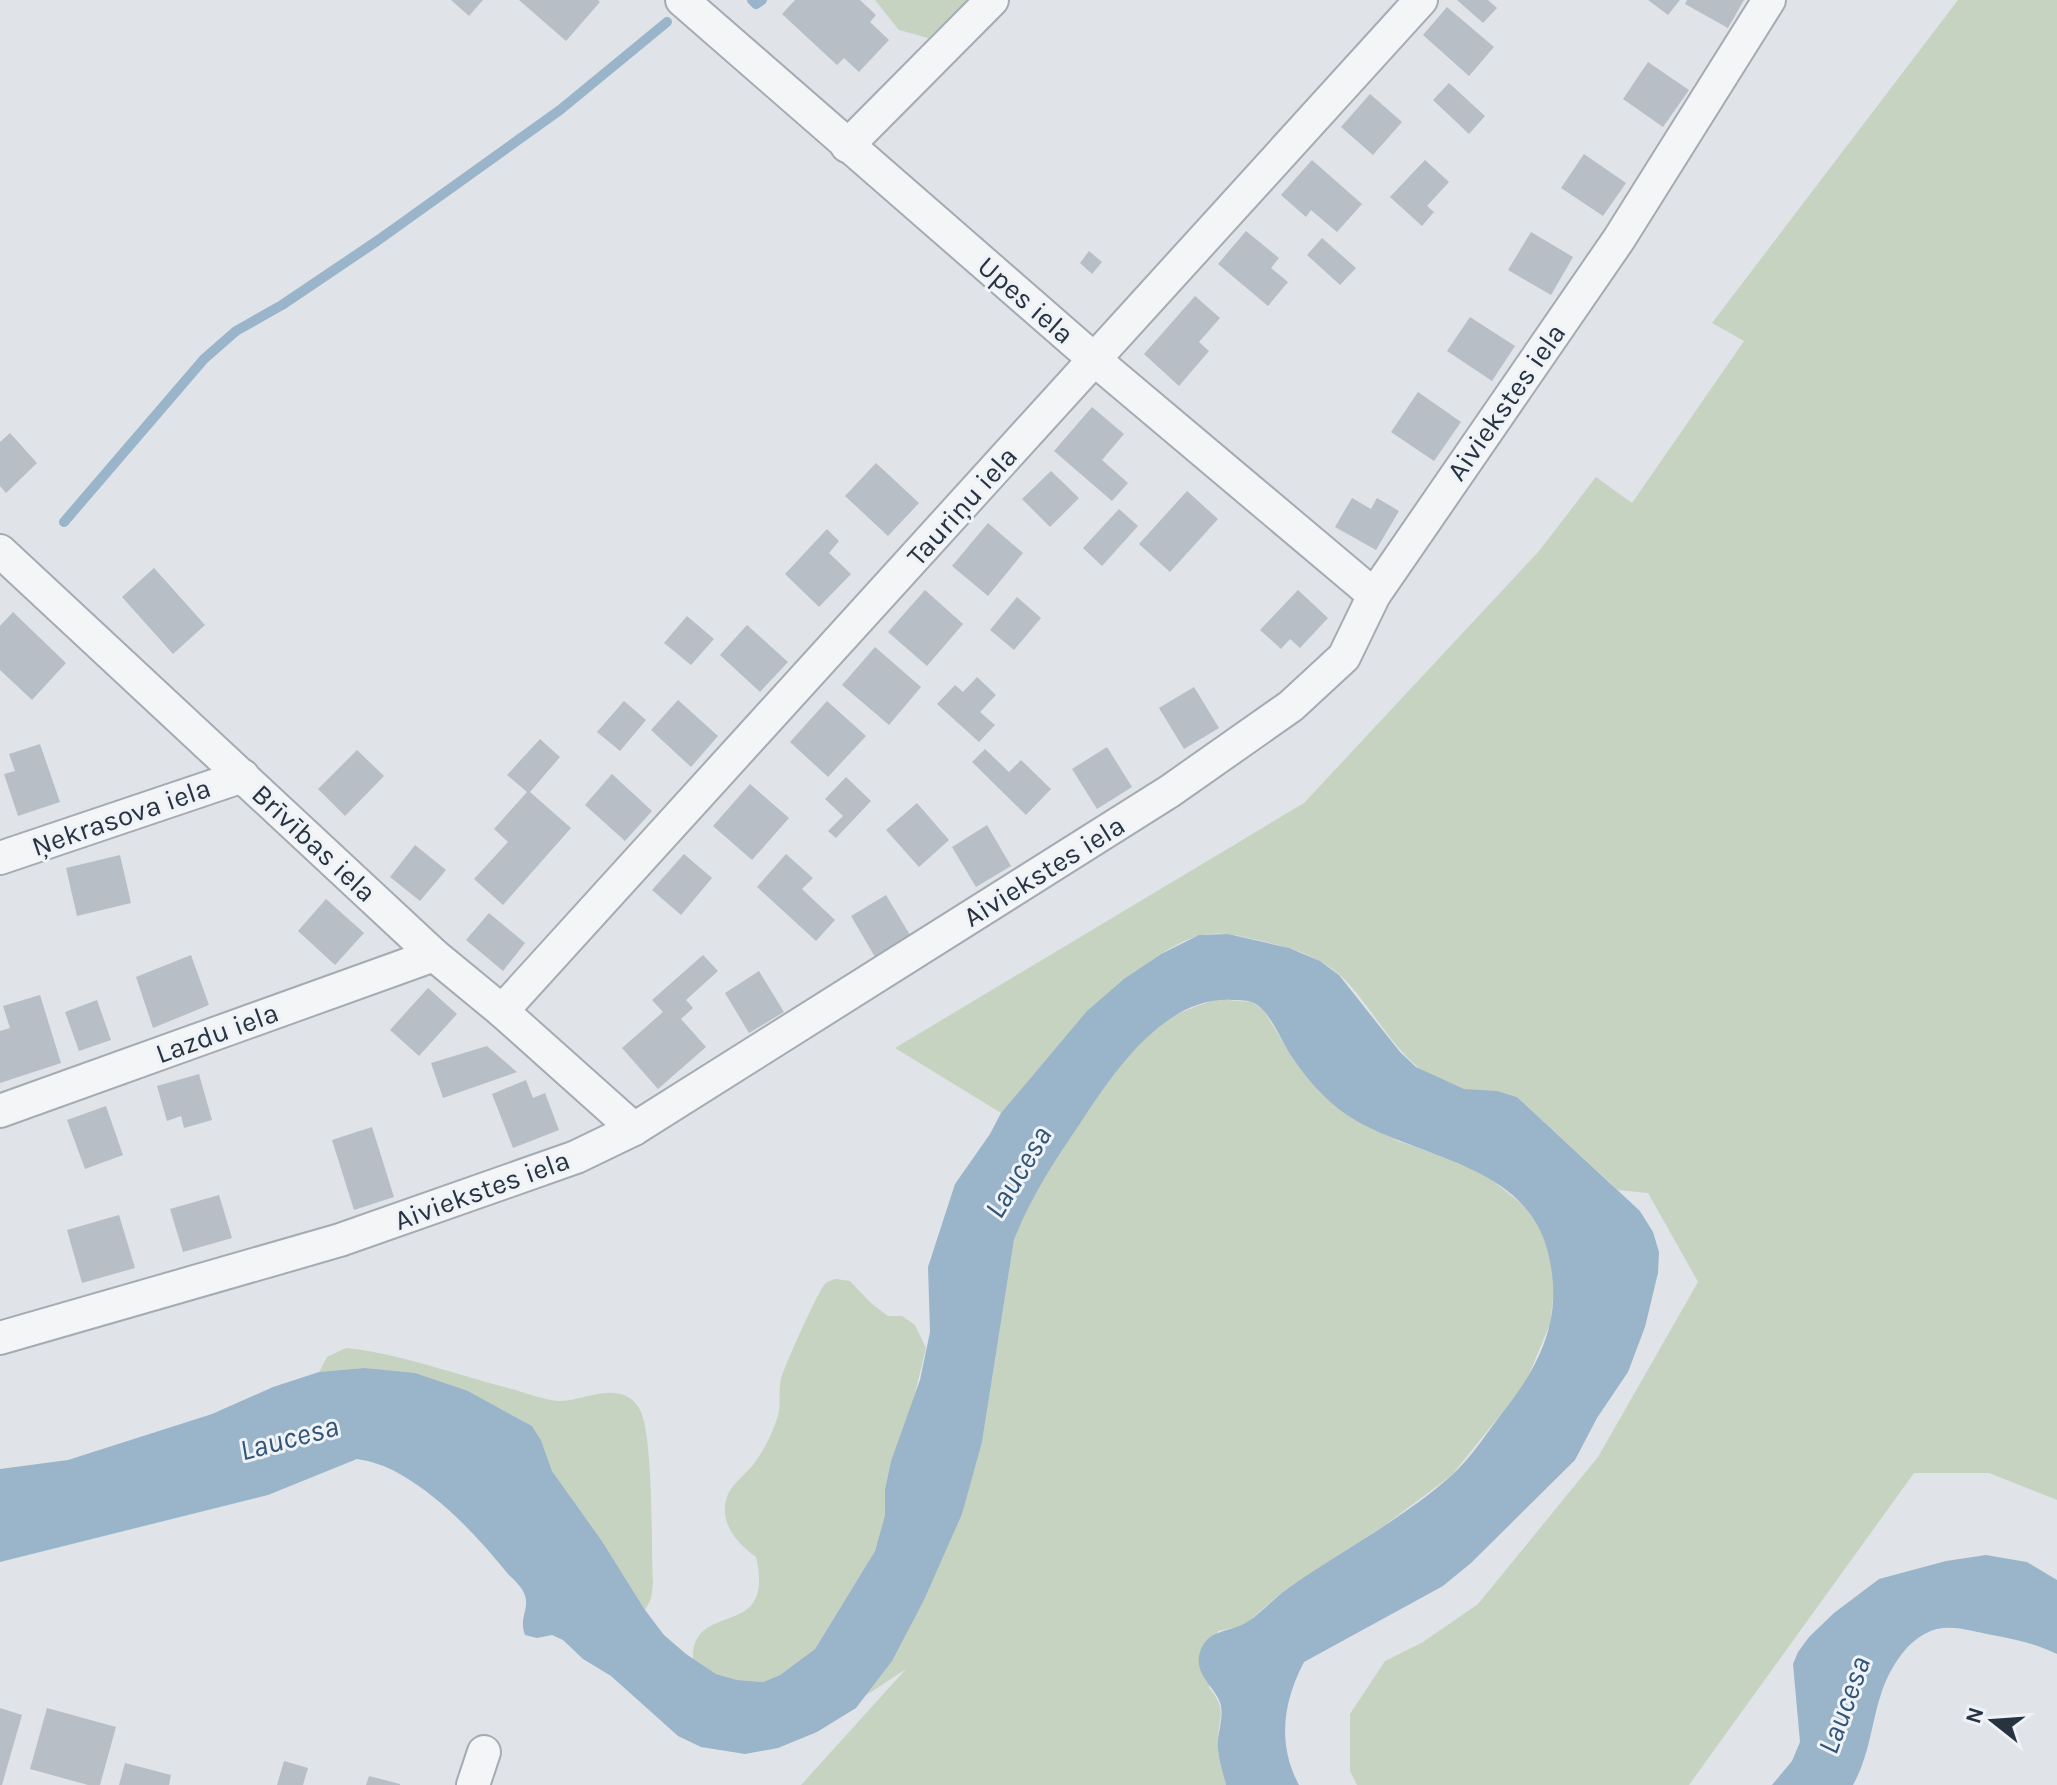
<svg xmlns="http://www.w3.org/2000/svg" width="2057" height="1785" viewBox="0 0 2057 1785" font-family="Karla,sans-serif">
	<rect width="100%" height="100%" fill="#e0e4e9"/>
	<g fill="#c7d3c1">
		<polygon points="875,0 970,0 928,38 899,30"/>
		<path d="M1958 0H2057V1500L1989 1473H1914L1689 1785H1357L1350 1771V1714L1385 1661 1423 1642 1478 1604 1598 1457 1698 1282 1648 1193 1618 1190 1517 1097C1499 1091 1482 1093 1463 1089 1401 1076 1382 1016 1341 976 1322 958 1294 949 1270 943 1248 938 1221 929 1198 936 1180 941 1160 954 1145 965 1086 1006 1048 1059 1001 1113L895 1048 1304 803 1539 551 1596 477 1632 503 1744 341 1712 323Z"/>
		<path d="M1216 999 1252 1002 1264 1011 1294 1060 1319 1091 1347 1115 1398 1141 1461 1163 1492 1180 1528 1209 1544 1233 1555 1282 1550 1324 1525 1384 1452 1475 1385 1525 1285 1590 1243 1626 1218 1631 1209 1688C1230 1711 1216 1721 1218 1747 1219 1760 1223 1773 1226 1785H801L906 1669 865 1696 924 1600 982 1442 1014 1240C1036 1179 1115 1053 1170 1018 1184 1010 1201 1005 1216 999Z"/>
		<path d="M836 1279 850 1281 872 1304 888 1316H902L915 1325 926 1348 912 1406 891 1461 885 1489V1515L875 1551 815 1649 780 1675 763 1682 737 1680 716 1674 693 1659C692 1598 776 1643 756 1557 738 1544 720 1525 726 1500 729 1486 744 1476 752 1466 764 1451 772 1434 778 1416 781 1405 778 1392 781 1379 783 1369 819 1289 825 1284 828 1281 832 1280 836 1279Z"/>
		<path d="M346 1348C403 1354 456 1375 512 1389 526 1393 544 1400 559 1401 583 1402 620 1378 639 1408 654 1431 651 1550 653 1584L651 1599 645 1610 602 1541 552 1471 541 1440 532 1426 468 1391 364 1368 319 1372 327 1357Z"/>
	</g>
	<g fill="#9ab5ca">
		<path d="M1228 934 1289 948 1320 961 1339 975 1400 1052 1416 1067 1464 1089 1497 1091 1517 1097 1640 1211 1653 1232 1659 1252 1658 1273 1645 1327 1628 1372 1597 1418 1575 1460 1471 1563 1443 1586 1304 1662C1283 1702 1277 1744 1299 1785H1226C1223 1773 1219 1761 1218 1749 1216 1733 1227 1713 1218 1698 1210 1683 1194 1672 1200 1652 1208 1628 1230 1633 1247 1622 1262 1613 1273 1599 1287 1589 1341 1551 1401 1520 1451 1476 1471 1458 1486 1434 1502 1413 1523 1387 1543 1356 1550 1323 1555 1301 1554 1279 1549 1257 1529 1161 1416 1160 1347 1115 1326 1101 1306 1078 1292 1057 1281 1041 1271 1012 1254 1003 1248 1000 1239 1000 1232 1000 1163 996 1112 1075 1079 1125 1054 1162 1030 1198 1014 1240L982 1442 962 1514 924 1600 892 1661 856 1708 817 1732 778 1748 745 1754 701 1747 678 1736 611 1676 583 1659 563 1640 552 1635 537 1638 525 1635C518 1617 531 1609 524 1593 521 1586 513 1579 508 1574 478 1537 440 1496 398 1473 386 1466 371 1461 357 1459L268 1495 0 1562V1469L68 1460 212 1414 273 1387 319 1372 364 1368 415 1373 468 1391 532 1426 541 1440 552 1471 602 1541 645 1610 664 1635 686 1654 716 1674 737 1680 763 1682 780 1675 815 1649 875 1551 885 1515V1489L891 1461 920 1380 930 1332 928 1267 955 1184 990 1134 1001 1113 1087 1011 1124 979 1161 954 1199 935Z"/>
		<path d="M1986 1555 2027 1562 2057 1580V1654C2037 1644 2014 1639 1992 1635 1975 1632 1955 1625 1937 1629 1909 1636 1891 1666 1882 1691 1871 1723 1870 1755 1853 1785H1772L1792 1761 1800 1742 1793 1664 1798 1652 1809 1637 1834 1613 1879 1579 1946 1561Z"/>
	</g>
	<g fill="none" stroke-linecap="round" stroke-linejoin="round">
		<g stroke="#9ab5ca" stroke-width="10">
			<polyline points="752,0 756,4 762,0"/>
			<polyline points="64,522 204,359 236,331 282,305 377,241 560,110 667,22"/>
		</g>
	</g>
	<g fill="#b7bec6">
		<polygon points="451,0 483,0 469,16"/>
		<polygon points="519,0 598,0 600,2 566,41"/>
		<polygon points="795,0 860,0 876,15 870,22 889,40 859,72 844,58 837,65 782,14"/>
		<polygon points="1457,0 1488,0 1497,8 1483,23"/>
		<polygon points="1648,0 1680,0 1668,15"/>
		<polygon points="1687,0 1744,0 1728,28 1685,4"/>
		<polygon points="1447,7 1494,47 1469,76 1423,35"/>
		<polygon points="1648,62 1689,90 1663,127 1623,99"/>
		<polygon points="1449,83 1485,116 1469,134 1433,100"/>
		<polygon points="1370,94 1402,122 1373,155 1341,127"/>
		<polygon points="1584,154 1626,183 1603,216 1561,188"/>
		<polygon points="1312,160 1362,204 1337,232 1311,210 1306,217 1281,195"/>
		<polygon points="1425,160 1449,182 1427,206 1434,212 1422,226 1390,197"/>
		<polygon points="1246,231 1279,258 1271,268 1288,282 1268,306 1218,264"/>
		<polygon points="1531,232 1573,257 1551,295 1508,270"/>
		<polygon points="1322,238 1356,268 1340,285 1307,255"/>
		<polygon points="1089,251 1102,262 1092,274 1080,263"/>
		<polygon points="1195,296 1220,318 1199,342 1209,351 1179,386 1144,354"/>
		<polygon points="1470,317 1515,346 1492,381 1447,351"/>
		<polygon points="1418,392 1461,422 1434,461 1391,432"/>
		<polygon points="1092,407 1124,434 1102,460 1128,483 1112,501 1054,451"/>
		<polygon points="10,433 37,463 6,493 0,486 0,442"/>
		<polygon points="876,463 919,503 888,536 845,496"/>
		<polygon points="1051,471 1079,498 1050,527 1022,499"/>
		<polygon points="1187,491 1218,519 1170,572 1139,544"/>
		<polygon points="1352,498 1371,509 1377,498 1399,511 1376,550 1335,527"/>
		<polygon points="1119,509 1138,526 1102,566 1083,548"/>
		<polygon points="988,523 1023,553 988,596 952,566"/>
		<polygon points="827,529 839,541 829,553 851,574 819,607 785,574"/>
		<polygon points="154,568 205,625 173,654 122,597"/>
		<polygon points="925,590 963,624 927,666 888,632"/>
		<polygon points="1298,590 1328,618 1300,648 1290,639 1281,649 1260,630"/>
		<polygon points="1017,597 1041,618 1014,650 990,630"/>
		<polygon points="13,612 66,663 32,700 0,670 0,626"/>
		<polygon points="687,616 714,639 691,665 664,643"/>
		<polygon points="747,625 788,662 760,692 720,655"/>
		<polygon points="875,647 921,687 889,725 842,685"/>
		<polygon points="977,677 996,695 980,712 995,725 979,742 937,704 955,685 963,692"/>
		<polygon points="1194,687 1219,728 1184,749 1159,708"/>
		<polygon points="678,700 718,736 691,767 651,730"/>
		<polygon points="624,701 646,720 620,751 597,732"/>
		<polygon points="827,701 866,736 828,777 790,742"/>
		<polygon points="540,739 560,757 530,792 571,828 503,905 474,879 508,842 494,829 527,792 507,775"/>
		<polygon points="40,744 60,802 18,816 4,774 15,771 9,754"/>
		<polygon points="1107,747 1132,787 1097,809 1072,769"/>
		<polygon points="985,749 1009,772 1021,760 1051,789 1026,815 972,762"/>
		<polygon points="357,750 384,776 345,816 318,789"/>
		<polygon points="612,774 652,811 625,841 585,805"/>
		<polygon points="846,777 871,801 836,838 828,831 843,816 825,799"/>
		<polygon points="750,784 789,818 752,860 713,826"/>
		<polygon points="917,803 949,840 919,867 886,830"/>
		<polygon points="987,825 1011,866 976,887 952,847"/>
		<polygon points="415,845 446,870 420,901 390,877"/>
		<polygon points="684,854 712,878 681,915 652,890"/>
		<polygon points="786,854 813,878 802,889 835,920 816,941 757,887"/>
		<polygon points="120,855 131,903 77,916 66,868"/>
		<polygon points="886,895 910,935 875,957 851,916"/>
		<polygon points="326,899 364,933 335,965 298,931"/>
		<polygon points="489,913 525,943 503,971 466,940"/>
		<polygon points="191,955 209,1005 153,1028 136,977"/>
		<polygon points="703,955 718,971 686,1000 693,1008 681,1019 706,1047 658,1089 622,1048 663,1012 652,1000"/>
		<polygon points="759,971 784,1012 749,1033 725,993"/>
		<polygon points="428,988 457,1014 419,1056 390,1030"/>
		<polygon points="40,995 61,1063 0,1083 0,1031 10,1028 3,1006"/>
		<polygon points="97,1000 111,1040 79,1051 65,1012"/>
		<polygon points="487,1046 517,1072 443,1098 431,1063"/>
		<polygon points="199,1074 212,1120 184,1128 181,1116 167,1121 157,1086"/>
		<polygon points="526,1080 533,1098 545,1093 559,1130 513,1148 492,1094"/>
		<polygon points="106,1106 123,1155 85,1169 67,1120"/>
		<polygon points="372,1127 394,1197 354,1210 332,1140"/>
		<polygon points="219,1195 232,1238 183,1252 170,1209"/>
		<polygon points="119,1215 135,1268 82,1283 67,1230"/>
		<polygon points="0,1708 22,1715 2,1785 0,1785"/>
		<polygon points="47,1708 116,1727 100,1785 88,1785 30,1769"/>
		<polygon points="284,1761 308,1768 303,1785 277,1785"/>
		<polygon points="125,1763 171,1775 169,1785 119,1785"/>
		<polygon points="369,1776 400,1784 400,1785 366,1785"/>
	</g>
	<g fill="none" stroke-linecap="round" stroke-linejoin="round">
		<g stroke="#a5abb3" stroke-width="36">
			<g id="minor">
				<polyline points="682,0 1095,360 1374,595"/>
				<polyline points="847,146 992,0"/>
				<polyline points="0,551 434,955 502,1011 634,1129"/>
				<polyline points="0,858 243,776"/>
				<polyline points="502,1011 1421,0"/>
				<polyline points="0,1111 434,955"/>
				<polyline points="0,1338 340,1240 576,1157 634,1129 1170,791 1291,706 1344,657 1374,595 1619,239 1769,0"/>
				<polyline points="473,1785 484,1752"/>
			</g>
		</g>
		<use href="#minor" stroke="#f3f5f7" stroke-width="32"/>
	</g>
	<g text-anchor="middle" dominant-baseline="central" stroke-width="6" stroke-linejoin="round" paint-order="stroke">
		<g font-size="28" fill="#283341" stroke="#eff3f7">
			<text transform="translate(1026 300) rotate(41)">Upes iela</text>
			<text transform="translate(1506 402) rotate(-55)">Aiviekstes iela</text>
			<text transform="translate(962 506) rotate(-48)">Tauriņu iela</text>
			<text transform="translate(121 817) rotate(-19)">Ņekrasova iela</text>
			<text transform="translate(314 843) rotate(43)">Brīvības iela</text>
			<text transform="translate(1044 871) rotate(-32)">Aiviekstes iela</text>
			<text transform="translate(217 1033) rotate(-20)">Lazdu iela</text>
			<text transform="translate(482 1190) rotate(-20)">Aiviekstes iela</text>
		</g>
		<g font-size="30" font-style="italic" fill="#315576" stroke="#eff3f7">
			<text transform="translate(1018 1172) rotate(-59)">Laucesa</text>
			<text transform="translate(289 1438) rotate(-15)">Laucesa</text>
			<text transform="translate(1844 1705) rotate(-70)">Laucesa</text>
		</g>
	</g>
	<g transform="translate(1993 1721) rotate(287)" stroke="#eff3f7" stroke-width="6" paint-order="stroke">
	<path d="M0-6L14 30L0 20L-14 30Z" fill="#283341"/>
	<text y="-12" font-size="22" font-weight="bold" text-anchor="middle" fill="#283341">N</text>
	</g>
</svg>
